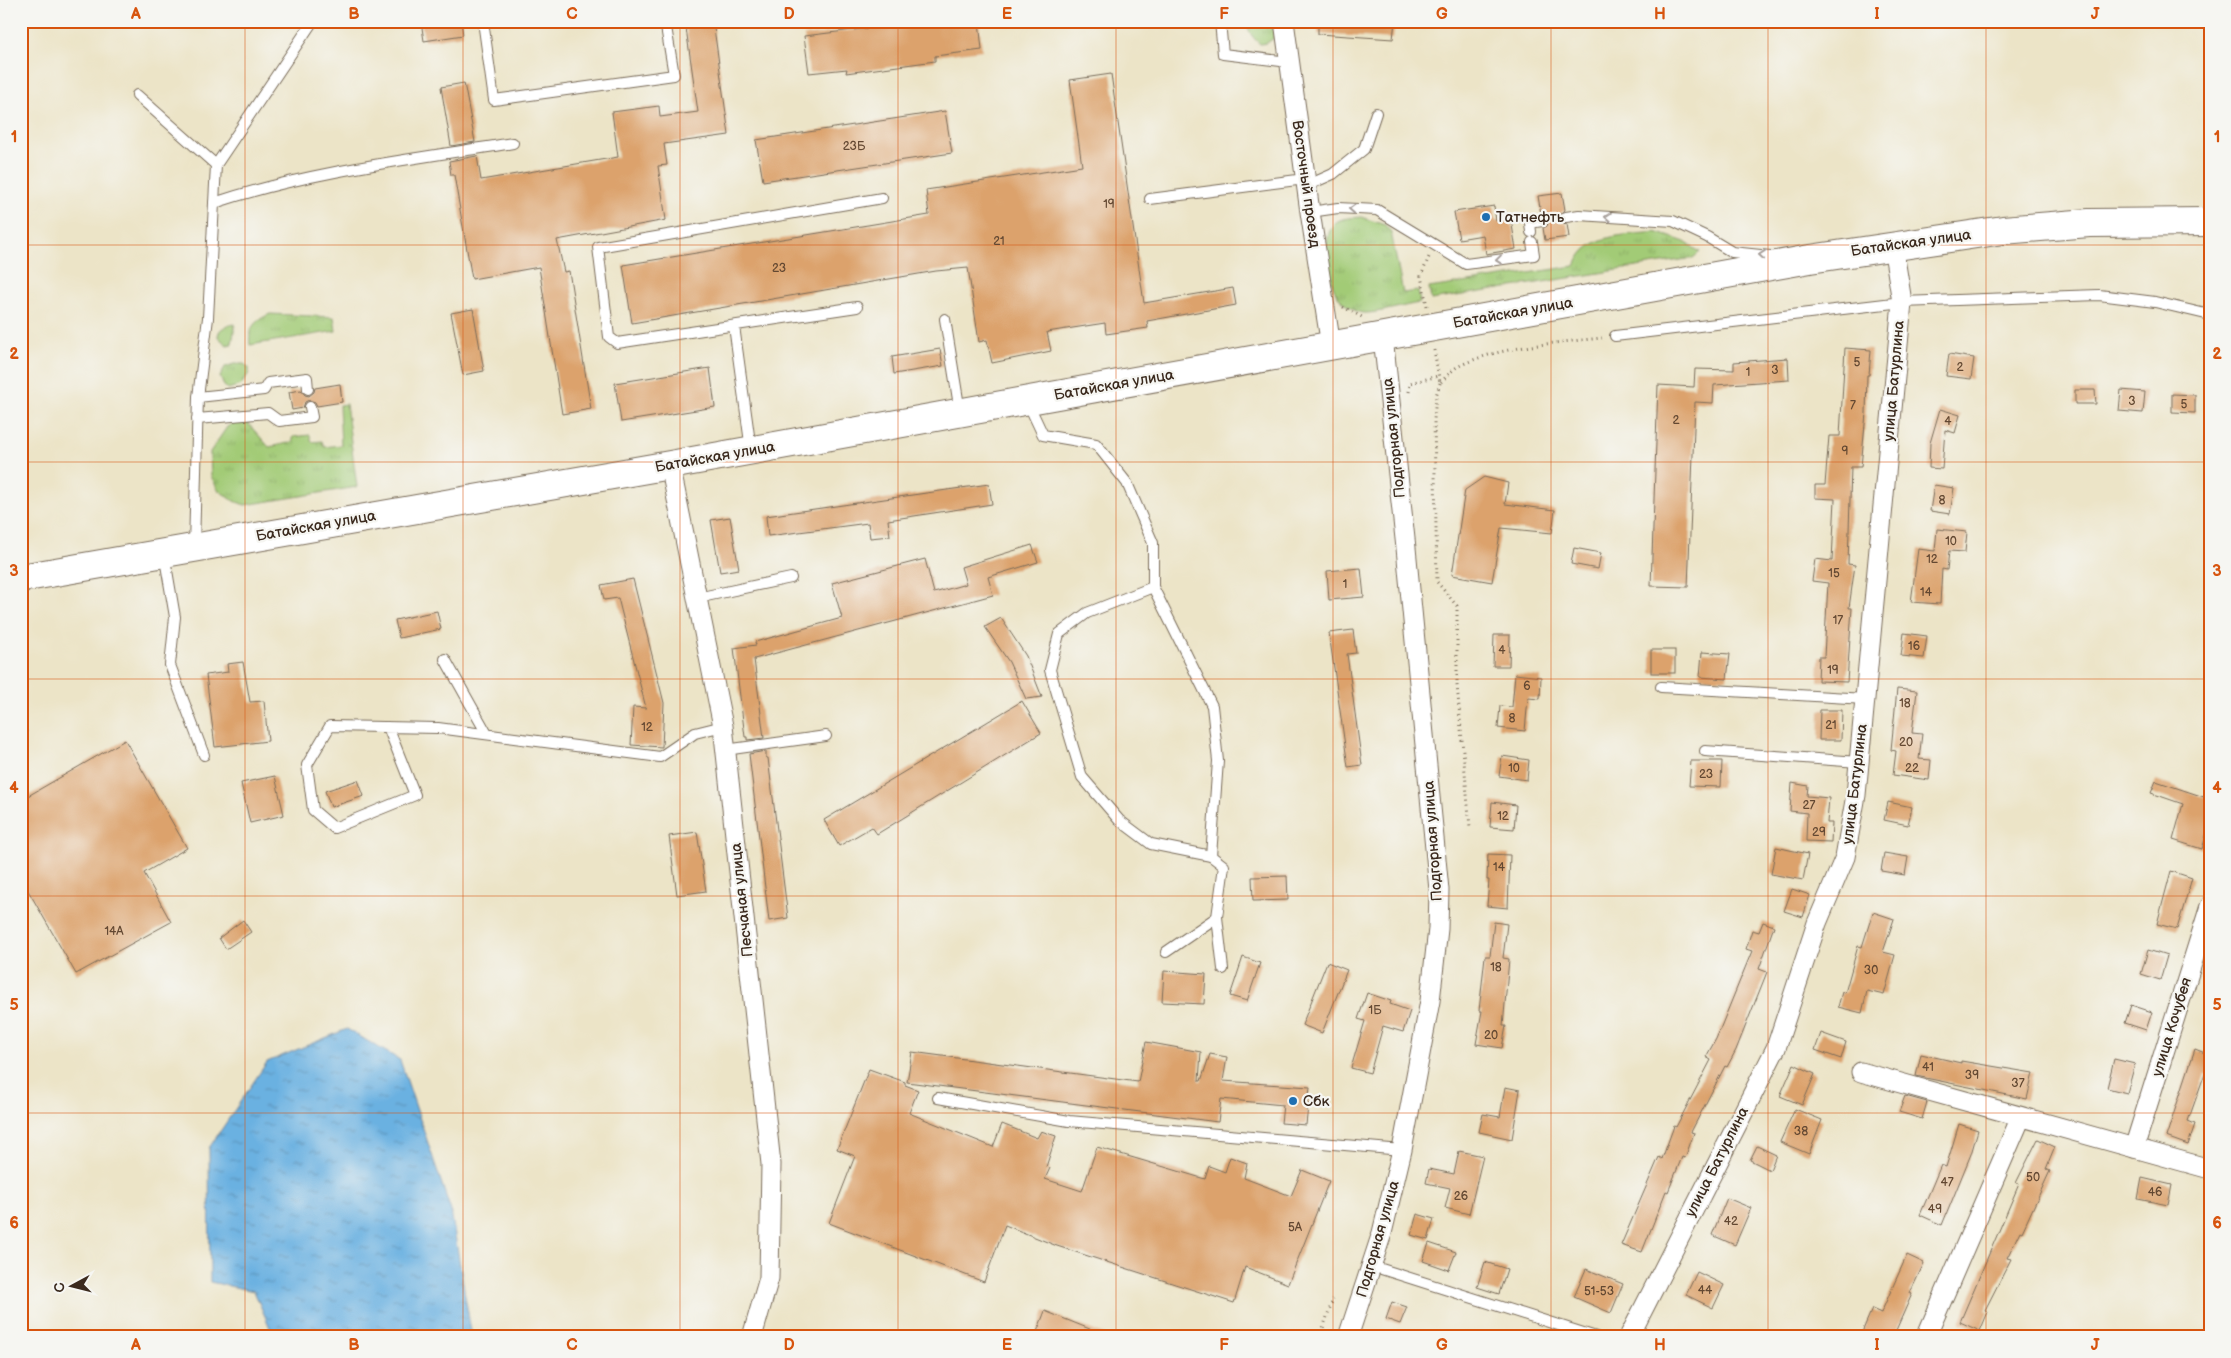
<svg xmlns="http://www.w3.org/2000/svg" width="2231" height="1358" viewBox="0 0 2231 1358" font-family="'Balsamiq Sans',sans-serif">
	<defs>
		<pattern id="grass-tufts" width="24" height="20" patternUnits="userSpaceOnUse" patternTransform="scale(1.25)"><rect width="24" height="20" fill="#a2cb76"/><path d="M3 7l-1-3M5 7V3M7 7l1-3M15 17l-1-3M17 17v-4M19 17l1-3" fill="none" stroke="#8cae66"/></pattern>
		<pattern id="water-ripples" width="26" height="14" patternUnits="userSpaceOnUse" patternTransform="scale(1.25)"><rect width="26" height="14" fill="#6bb1e1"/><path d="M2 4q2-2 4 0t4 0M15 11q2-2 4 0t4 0" fill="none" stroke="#5990b6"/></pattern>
	</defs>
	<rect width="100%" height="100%" fill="#f6f6f2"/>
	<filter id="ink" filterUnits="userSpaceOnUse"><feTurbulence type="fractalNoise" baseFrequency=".02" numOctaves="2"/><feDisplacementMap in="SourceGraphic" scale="10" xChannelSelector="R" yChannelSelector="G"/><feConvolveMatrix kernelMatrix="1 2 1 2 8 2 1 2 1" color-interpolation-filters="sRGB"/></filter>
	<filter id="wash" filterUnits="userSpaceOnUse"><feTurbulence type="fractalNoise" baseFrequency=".0096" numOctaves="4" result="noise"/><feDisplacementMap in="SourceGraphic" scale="20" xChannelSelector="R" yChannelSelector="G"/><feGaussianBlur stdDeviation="1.12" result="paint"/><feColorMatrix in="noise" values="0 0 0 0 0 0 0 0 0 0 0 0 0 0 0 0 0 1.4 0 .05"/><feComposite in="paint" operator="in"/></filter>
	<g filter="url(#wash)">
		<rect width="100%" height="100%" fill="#ece4c7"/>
		<g fill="url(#grass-tufts)" stroke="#6e7a4a">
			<path d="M1247 21H1272L1274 38 1267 43 1260 44C1252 37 1248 32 1247 21Z"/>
			<path d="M1361 217 1385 225 1391 232 1403 293 1418 291 1420 303C1405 305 1376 314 1363 313 1353 312 1340 301 1336 293 1328 276 1319 232 1338 221 1345 217 1355 218 1361 217Z"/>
			<path d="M1656 232 1685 242 1700 252 1693 258 1431 300 1429 288 1575 266C1588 232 1625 236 1656 232Z"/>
			<path d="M270 314 334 317 336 331 250 345C248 328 254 321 270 314Z"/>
			<path d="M233 324 235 325 232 344 227 345 218 337C218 328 225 327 233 324Z"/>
			<polygon points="234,364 244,364 249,368 249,373 241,385 228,389 224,386 220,377 225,367"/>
			<polygon points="346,404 357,487 245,505 234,501 218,490 211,476 210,452 227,427 235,422 246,421 269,447 293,442 293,437 310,435 312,442 322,441 324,447 341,445 339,405"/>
		</g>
		<polygon fill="url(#water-ripples)" stroke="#536e80" points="347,1029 400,1060 451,1211 472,1337 274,1337 254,1291 210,1282 209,1148 267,1062"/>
		<g id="blocks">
			<g fill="#dca26c">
				<polygon points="421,21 461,21 463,35 424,41"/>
				<polygon points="685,21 713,21 729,135 664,144 667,165 658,166 666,220 557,240 564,272 569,271 591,409 562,414 539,267 472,279 454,175 451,175 449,161 477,156 481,180 618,157 612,112 659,106 660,117 698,112"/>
				<polygon points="869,21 979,21 982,50 935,56 935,61 846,73 847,69 809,73 804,36 870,28"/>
				<polygon points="1318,21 1395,21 1393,39 1318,34"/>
				<polygon points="1111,74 1144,303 1233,288 1236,305 1147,321 1148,328 1106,334 1105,323 1047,332 1051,351 992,363 987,340 979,342 968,268 936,271 632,323 623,265 929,215 926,190 1082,166 1070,80"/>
				<polygon points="464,83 475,142 451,146 441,87"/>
				<polygon points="945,111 952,153 763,181 756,140"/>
				<polygon points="1562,193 1565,210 1560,214 1559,219 1563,223 1567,224 1569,237 1545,240 1543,228 1547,226 1549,220 1547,216 1541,214 1538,196"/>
				<polygon points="1494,206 1496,221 1511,219 1516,249 1486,254 1483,235 1459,239 1454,212"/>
				<polygon points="473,309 484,371 463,375 451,313"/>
				<polygon points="1845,348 1871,350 1869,375 1867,375 1866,413 1861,467 1851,467 1848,564 1855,565 1849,608 1852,608 1847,682 1818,681 1819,657 1824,657 1828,583 1812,581 1815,559 1832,561 1835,499 1815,498 1815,485 1825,485 1829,436 1840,436"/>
				<polygon points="940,349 943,366 894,374 892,357"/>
				<polygon points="1949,354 1974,358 1971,379 1946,376"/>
				<polygon points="1788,358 1789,380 1714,385 1713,403 1695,402 1688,587 1651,586 1658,385 1694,387 1695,369 1734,370 1734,362"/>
				<polygon points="710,368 715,407 621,422 615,383"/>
				<polygon points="340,384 342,402 317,406 315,402 309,400 305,402 303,408 292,410 289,392 301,390 305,395 309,396 314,392 315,388"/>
				<polygon points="2075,390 2095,390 2096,404 2075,404"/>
				<polygon points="2121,390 2145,392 2143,413 2119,411"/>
				<polygon points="2172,394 2195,395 2195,413 2172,412"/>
				<polygon points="1940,409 1960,415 1955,433 1945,430 1942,469 1929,468 1930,443"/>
				<polygon points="1484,477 1508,483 1505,504 1555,510 1552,533 1501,528 1492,582 1452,575 1465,490"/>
				<polygon points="989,484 992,504 888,520 890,536 870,538 868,523 768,536 766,516"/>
				<polygon points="1934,485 1954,488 1950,514 1930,511"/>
				<polygon points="730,517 739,569 720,572 711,520"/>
				<polygon points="1937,529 1967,532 1965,552 1949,551 1947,570 1942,569 1940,604 1911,602 1918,549 1935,551"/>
				<polygon points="1032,545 1038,562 988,577 993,595 754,659 764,738 747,740 747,737 745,737 734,648 756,645 755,642 842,618 832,583 925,559 934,593 966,584 961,567"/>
				<polygon points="1574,548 1601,553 1598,569 1571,564"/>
				<polygon points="1361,568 1364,597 1329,600 1327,571"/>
				<polygon points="633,579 664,703 662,747 631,745 633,707 646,708 618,598 604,600 601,585"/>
				<polygon points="437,611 441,629 399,638 395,620"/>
				<polygon points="1001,618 1026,656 1042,697 1026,699 1009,662 985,627"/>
				<polygon points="1353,630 1356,653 1347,654 1362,765 1348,767 1329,633"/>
				<polygon points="1904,633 1927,636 1924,658 1901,656"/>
				<polygon points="1494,635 1510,635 1509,666 1493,666"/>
				<rect x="1651" y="650" width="24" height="23"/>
				<polygon points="1702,652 1730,654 1727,679 1700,677"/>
				<polygon points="243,662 250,702 264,701 268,741 215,747 206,675 228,672 227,664"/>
				<polygon points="1515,674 1541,677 1540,699 1528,698 1525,731 1498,728 1500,706 1512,707"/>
				<polygon points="1897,689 1917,691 1912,733 1922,734 1919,759 1931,760 1929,780 1893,775 1896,751 1891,750"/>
				<polygon points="1022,701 1041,733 877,834 872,827 839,846 824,820"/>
				<polygon points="1820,710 1842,710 1841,740 1819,740"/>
				<polygon points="125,740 187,848 144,873 171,922 76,974 21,878 21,800"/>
				<polygon points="766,751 766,758 768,758 788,918 769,921 749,754"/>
				<polygon points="1502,756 1529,760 1527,780 1499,776"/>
				<polygon points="1691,761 1722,761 1721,787 1689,786"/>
				<polygon points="275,776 284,815 250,823 241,783"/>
				<polygon points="358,780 364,796 331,807 325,791"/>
				<polygon points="2156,781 2210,799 2210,822 2202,849 2173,840 2183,804 2151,793"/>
				<polygon points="1792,783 1808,786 1807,796 1829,798 1827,823 1832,823 1831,842 1806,841 1807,813 1790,811"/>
				<polygon points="1492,802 1516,805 1514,829 1490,827"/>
				<polygon points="1888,802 1912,807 1908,825 1884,820"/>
				<polygon points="697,832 706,891 677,895 669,836"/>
				<polygon points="1776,847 1808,854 1803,880 1771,874"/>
				<polygon points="1884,853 1908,857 1905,875 1881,871"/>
				<polygon points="1488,854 1510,855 1508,908 1487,906 1489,880 1487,880"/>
				<polygon points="2171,871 2192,878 2177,929 2157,924"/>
				<polygon points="1287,876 1288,900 1253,901 1252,877"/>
				<polygon points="1792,889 1810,895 1803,917 1784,911"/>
				<polygon points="1873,912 1894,919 1883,952 1895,955 1884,995 1867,991 1862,1013 1838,1007 1842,992 1845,993 1858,946 1862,947"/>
				<polygon points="243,920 251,932 226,949 219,938"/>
				<polygon points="1494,922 1507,924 1503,958 1509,959 1503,1026 1506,1026 1502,1048 1476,1044 1482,1011 1479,1011 1485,956 1490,956"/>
				<polygon points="1763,922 1774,926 1759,969 1767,972 1736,1050 1727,1067 1725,1066 1691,1132 1694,1133 1685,1158 1682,1157 1668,1192 1666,1191 1642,1252 1621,1245 1659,1157 1662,1159 1674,1126 1676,1127 1711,1060 1706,1057 1716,1039 1752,951 1746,949 1752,930 1759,932"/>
				<polygon points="2148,950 2167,956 2160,980 2141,974"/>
				<polygon points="1243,957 1260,963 1247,1001 1230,996"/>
				<polygon points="1327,962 1347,970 1322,1033 1302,1025"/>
				<polygon points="1164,971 1206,974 1204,1004 1162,1002"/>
				<polygon points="1367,993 1391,1001 1390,1004 1410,1011 1403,1032 1383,1026 1370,1073 1351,1068 1365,1021 1358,1019"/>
				<polygon points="2131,1005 2152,1012 2146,1030 2125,1023"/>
				<polygon points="1821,1033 1846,1042 1841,1059 1815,1050"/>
				<polygon points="1146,1042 1201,1052 1199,1081 1201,1081 1210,1054 1227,1057 1223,1081 1310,1087 1306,1125 1281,1123 1283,1105 1221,1099 1218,1122 907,1082 912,1052 1138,1082"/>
				<polygon points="2195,1049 2210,1055 2210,1075 2205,1073 2188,1121 2195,1124 2188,1145 2166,1137"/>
				<polygon points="1921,1054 1961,1063 1961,1061 2033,1073 2027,1099 1916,1076"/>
				<polygon points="2114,1059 2135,1064 2127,1093 2107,1088"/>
				<polygon points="1794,1064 1815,1074 1802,1105 1780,1096"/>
				<polygon points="869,1069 905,1082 905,1085 918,1090 909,1113 993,1147 1002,1124 1037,1138 1041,1131 1056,1136 1046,1167 1050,1168 1045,1179 1082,1191 1097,1147 1205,1179 1209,1166 1225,1172 1230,1157 1247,1163 1244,1178 1291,1196 1302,1170 1329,1181 1288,1284 1245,1267 1234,1303 1057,1246 1005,1225 984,1282 829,1223 855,1156 837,1149"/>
				<polygon points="1505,1087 1520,1090 1512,1139 1479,1132 1483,1114 1500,1117"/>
				<polygon points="1905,1096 1927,1102 1922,1119 1899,1112"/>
				<polygon points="1795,1109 1822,1120 1809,1154 1780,1142"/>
				<polygon points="1959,1124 1978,1130 1971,1154 1942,1225 1920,1215 1941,1165 1946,1167"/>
				<polygon points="2038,1139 2055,1147 2046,1169 2050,1171 2022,1232 2020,1231 2007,1258 2011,1259 1985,1310 1988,1312 1980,1331 1960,1322 2019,1184 2016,1183"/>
				<polygon points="1757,1146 1776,1155 1770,1170 1750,1160"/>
				<polygon points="1459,1151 1483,1156 1469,1214 1445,1208 1450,1188 1426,1183 1429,1169 1454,1174"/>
				<polygon points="2142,1178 2172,1185 2168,1205 2138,1199"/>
				<polygon points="1727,1198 1751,1208 1735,1245 1712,1235"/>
				<polygon points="1417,1214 1434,1219 1428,1240 1411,1235"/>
				<polygon points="1429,1243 1456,1252 1449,1270 1423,1261"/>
				<polygon points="1907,1255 1924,1263 1910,1293 1912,1294 1893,1337 1860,1337 1872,1309 1881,1313"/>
				<polygon points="1485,1262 1507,1269 1499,1294 1477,1287"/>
				<polygon points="1586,1269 1623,1284 1611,1313 1574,1297"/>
				<polygon points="1697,1272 1724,1285 1713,1308 1686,1295"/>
				<polygon points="1392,1302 1407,1307 1400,1324 1386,1319"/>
				<polygon points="1045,1311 1107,1336 1107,1337 1035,1337"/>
			</g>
		</g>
	</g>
	<g filter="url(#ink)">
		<use href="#blocks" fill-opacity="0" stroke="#796b59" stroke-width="1"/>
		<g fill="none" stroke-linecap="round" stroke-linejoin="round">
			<g stroke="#796b59" stroke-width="12">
				<g id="lane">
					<polyline points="483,21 494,100 674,75 665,21"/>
					<polyline points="1220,21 1223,54 1289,62"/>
					<polyline points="137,95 216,165 208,318 198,397 194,547"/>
					<polyline points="216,165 313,21"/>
					<polyline points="1306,186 1333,174 1364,149 1376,113"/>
					<polyline points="1150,199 1305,179"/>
					<path d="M214 203C310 171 413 159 513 143"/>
					<polyline points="1310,212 1338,208 1377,210 1466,264 1534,255 1532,242"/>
					<polyline points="1566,217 1579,215 1673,221 1707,237 1732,252 1770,256"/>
					<polyline points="1531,232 1530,223 1542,221"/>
					<polyline points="857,307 617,343 609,337 598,247 882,198"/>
					<polyline points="945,319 960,412"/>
					<polyline points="734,326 751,450"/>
					<polyline points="1615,336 1902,302 2099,295 2155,302 2210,315"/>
					<polyline points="198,397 264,390 268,383 307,378 308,389"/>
					<polyline points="1027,401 1043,435 1096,444 1127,483 1153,543 1153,587 1087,613 1059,634 1050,670 1082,777 1119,820 1151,844 1211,856 1224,866 1217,917 1223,969"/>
					<polyline points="197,419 268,413 279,421 312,417 310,407"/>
					<polyline points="164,553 175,617 170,665 204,755"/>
					<polyline points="1153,587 1212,706 1218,761 1211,856"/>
					<polyline points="697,598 791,578"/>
					<polyline points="445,659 487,734"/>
					<polyline points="1661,687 1865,699"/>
					<polyline points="388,727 415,795 334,828 313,810 307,765 330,726 438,728 660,757 695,733 723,726"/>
					<polyline points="21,731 22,735"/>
					<polyline points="725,750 826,736"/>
					<polyline points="1705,751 1859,762"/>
					<polyline points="1166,952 1217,917"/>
					<polyline points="938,1098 1069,1121 1402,1150"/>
					<polyline points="1372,1266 1596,1337"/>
				</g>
			</g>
			<g stroke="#796b59" stroke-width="21">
				<g id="street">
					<polyline points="1284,21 1310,212 1331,346"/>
					<polyline points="670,465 723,726 771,1164 769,1278 752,1337"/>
					<polyline points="1861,1072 2210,1169"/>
					<polyline points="2134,1148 2210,906"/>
					<polyline points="1348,1337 1382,1233 1402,1150 1430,1001 1438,929 1439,890 1406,548 1383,337"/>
					<polyline points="1629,1337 1776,1048 1817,923 1845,857 1856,795 1902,302 1893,246"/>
					<polyline points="1926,1337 2021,1117"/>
				</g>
			</g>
			<g stroke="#796b59" stroke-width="30">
				<polyline id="highway" points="21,578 670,465 1810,259 2003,230 2089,223 2210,222"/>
			</g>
			<g stroke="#796b59" stroke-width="3" stroke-dasharray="1 4" stroke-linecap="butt">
				<polyline points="1427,306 1421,276 1429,257"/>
				<polyline points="1343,307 1362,317"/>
				<path d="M1434 350 1440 383C1445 378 1451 371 1457 367 1499 346 1556 343 1602 338"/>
				<polyline points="1440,383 1436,396 1434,420 1437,582 1457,606 1457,685 1470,827"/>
				<polyline points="1409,392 1410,383 1438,376"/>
				<polyline points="1320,1337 1333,1299"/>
			</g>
			<use href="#lane" stroke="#fff" stroke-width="10"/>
			<use href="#street" stroke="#fff" stroke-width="19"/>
			<use href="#highway" stroke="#fff" stroke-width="28"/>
		</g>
		<defs><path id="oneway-chevron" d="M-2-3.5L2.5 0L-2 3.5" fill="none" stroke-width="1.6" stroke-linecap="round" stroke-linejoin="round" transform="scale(1.25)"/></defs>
		<g stroke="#a79f9a">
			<use href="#oneway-chevron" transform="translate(1352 209) rotate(-177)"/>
			<use href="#oneway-chevron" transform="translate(1608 217) rotate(-176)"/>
			<use href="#oneway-chevron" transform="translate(1762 255) rotate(-175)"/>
			<use href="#oneway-chevron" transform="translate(1499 260) rotate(173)"/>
		</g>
	</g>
	<path fill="none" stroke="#d7540e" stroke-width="1" stroke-opacity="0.55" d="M245 21V1337M463 21V1337M680 21V1337M898 21V1337M1116 21V1337M1333 21V1337M1551 21V1337M1768 21V1337M1986 21V1337M21 245H2210M21 462H2210M21 679H2210M21 896H2210M21 1113H2210"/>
	<g fill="#1f6fb2" stroke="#f6f6f2" stroke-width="2">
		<circle cx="1486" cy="217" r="5"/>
		<circle cx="1293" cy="1101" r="5"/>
	</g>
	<g text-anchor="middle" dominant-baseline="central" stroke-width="4.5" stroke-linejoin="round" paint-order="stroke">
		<g font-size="12" fill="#634832">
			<text x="854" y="146">23Б</text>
			<text x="1109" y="204">19</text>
			<text x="999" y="241">21</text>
			<text x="779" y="268">23</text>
			<text x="1857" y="362">5</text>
			<text x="1960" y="367">2</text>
			<text x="1775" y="370">3</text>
			<text x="1748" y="372">1</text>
			<text x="2132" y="401">3</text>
			<text x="2184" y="404">5</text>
			<text x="1853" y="405">7</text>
			<text x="1676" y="420">2</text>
			<text x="1948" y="421">4</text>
			<text x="1845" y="451">9</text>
			<text x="1942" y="500">8</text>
			<text x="1951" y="541">10</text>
			<text x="1932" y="559">12</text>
			<text x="1834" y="573">15</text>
			<text x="1345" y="584">1</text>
			<text x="1926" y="592">14</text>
			<text x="1838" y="620">17</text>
			<text x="1914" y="646">16</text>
			<text x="1502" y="650">4</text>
			<text x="1833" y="670">19</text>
			<text x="1527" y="686">6</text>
			<text x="1905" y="703">18</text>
			<text x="1512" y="718">8</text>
			<text x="1831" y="725">21</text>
			<text x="647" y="727">12</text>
			<text x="1906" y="742">20</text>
			<text x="1514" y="768">10</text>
			<text x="1912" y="768">22</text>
			<text x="1706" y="774">23</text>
			<text x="1809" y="805">27</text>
			<text x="1503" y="816">12</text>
			<text x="1819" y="832">29</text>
			<text x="1499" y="867">14</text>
			<text x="114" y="931">14А</text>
			<text x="1496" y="967">18</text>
			<text x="1871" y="970">30</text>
			<text x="1375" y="1010">1Б</text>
			<text x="1491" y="1035">20</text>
			<text x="1928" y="1067">41</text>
			<text x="1972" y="1075">39</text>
			<text x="2018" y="1083">37</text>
			<text x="1801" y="1131">38</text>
			<text x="2033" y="1177">50</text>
			<text x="1947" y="1182">47</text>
			<text x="2155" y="1192">46</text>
			<text x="1461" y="1196">26</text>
			<text x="1935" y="1209">49</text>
			<text x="1731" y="1221">42</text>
			<text x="1295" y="1227">5А</text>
			<text x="1705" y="1290">44</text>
			<text x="1599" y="1291">51-53</text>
		</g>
		<g font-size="15" fill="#3b2a1e" stroke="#f6f6f2">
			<text transform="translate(1306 184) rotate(82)">Восточный проезд</text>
			<text transform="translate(1911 243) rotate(-8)">Батайская улица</text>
			<text transform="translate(1513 313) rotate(-10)">Батайская улица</text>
			<text transform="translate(1894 381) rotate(-85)">улица Батурлина</text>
			<text transform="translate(1114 385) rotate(-10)">Батайская улица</text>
			<text transform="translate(1394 438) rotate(-96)">Подгорная улица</text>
			<text transform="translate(715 457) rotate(-10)">Батайская улица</text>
			<text transform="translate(316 526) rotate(-10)">Батайская улица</text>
			<text transform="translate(1855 784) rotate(-83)">улица Батурлина</text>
			<text transform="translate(1433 841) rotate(-94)">Подгорная улица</text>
			<text transform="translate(742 900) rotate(-96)">Песчаная улица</text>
			<text transform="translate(2172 1027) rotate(-73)">улица Кочубея</text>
			<text transform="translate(1717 1162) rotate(-63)">улица Батурлина</text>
			<text transform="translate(1378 1239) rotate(-74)">Подгорная улица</text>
		</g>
		<g font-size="15" fill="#3b2a1e" stroke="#f6f6f2" text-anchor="start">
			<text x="1496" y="217">Татнефть</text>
			<text x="1303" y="1101">Сбк</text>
		</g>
	</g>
	<rect width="2231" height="1358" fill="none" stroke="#f6f6f2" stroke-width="55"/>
	<g transform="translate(72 1286) rotate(263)" stroke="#f6f6f2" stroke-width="4" paint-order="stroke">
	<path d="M0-4L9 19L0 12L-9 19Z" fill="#3b2a1e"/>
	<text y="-8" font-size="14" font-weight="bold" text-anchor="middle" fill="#3b2a1e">С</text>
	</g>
	<rect x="28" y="28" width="2176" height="1302" fill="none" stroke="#d7540e" stroke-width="2"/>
	<g font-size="16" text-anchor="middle" font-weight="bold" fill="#d7540e">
		<text x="136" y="19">A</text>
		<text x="354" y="19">B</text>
		<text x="572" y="19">C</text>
		<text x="789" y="19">D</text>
		<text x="1007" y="19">E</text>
		<text x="1224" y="19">F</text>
		<text x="1442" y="19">G</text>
		<text x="1660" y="19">H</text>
		<text x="1877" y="19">I</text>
		<text x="2095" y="19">J</text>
		<text x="14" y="142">1</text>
		<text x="2217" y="142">1</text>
		<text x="14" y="359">2</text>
		<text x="2217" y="359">2</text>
		<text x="14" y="576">3</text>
		<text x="2217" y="576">3</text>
		<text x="14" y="793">4</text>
		<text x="2217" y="793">4</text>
		<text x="14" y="1010">5</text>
		<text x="2217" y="1010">5</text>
		<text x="14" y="1228">6</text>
		<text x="2217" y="1228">6</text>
		<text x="136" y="1350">A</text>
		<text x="354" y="1350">B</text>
		<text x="572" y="1350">C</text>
		<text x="789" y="1350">D</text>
		<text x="1007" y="1350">E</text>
		<text x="1224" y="1350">F</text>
		<text x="1442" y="1350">G</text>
		<text x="1660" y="1350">H</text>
		<text x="1877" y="1350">I</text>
		<text x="2095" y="1350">J</text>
	</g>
</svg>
